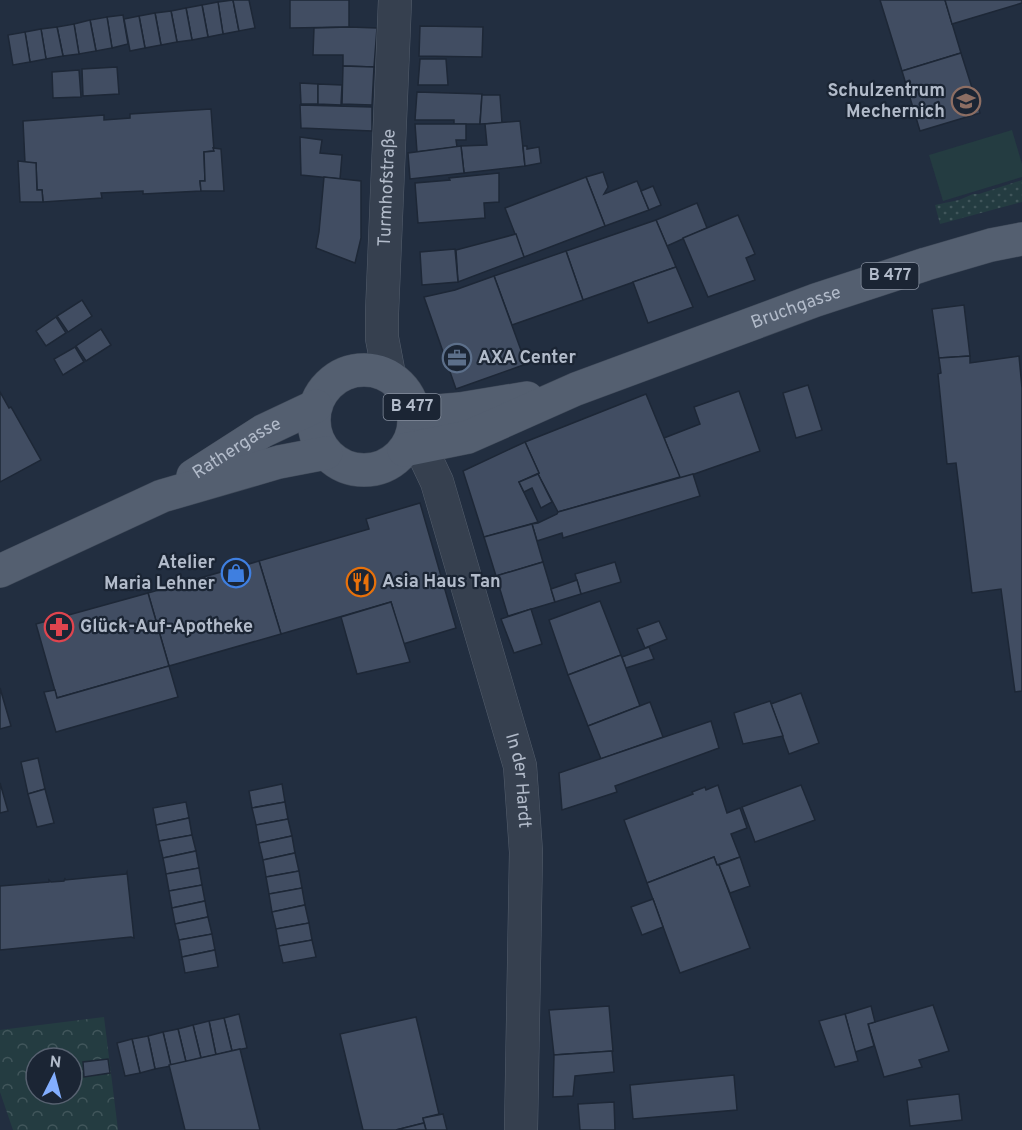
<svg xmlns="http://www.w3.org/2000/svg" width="1022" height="1130" viewBox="0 0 1022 1130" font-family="Overpass,sans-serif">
	<defs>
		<pattern id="grass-dots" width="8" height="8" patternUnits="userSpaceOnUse" patternTransform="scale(1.5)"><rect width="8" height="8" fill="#243c41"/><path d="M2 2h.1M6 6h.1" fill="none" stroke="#41565b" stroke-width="1.8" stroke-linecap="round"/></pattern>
		<pattern id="park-crowns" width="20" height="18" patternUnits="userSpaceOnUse" patternTransform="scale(1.5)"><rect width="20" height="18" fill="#243c41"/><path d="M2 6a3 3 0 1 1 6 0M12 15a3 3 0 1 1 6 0" fill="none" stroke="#41565b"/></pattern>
	</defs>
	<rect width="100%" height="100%" fill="#222e40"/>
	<polygon fill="url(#grass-dots)" points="1022,180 1022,202 940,224 935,205 959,200 973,194 979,194"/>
	<path fill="url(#park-crowns)" fill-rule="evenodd" d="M104 1017 118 1130H13L0 1092V1030ZM36 1058H72V1094H36Z"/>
	<polygon fill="#243c41" points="1012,130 1022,164 1022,177 943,201 929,155"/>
	<g fill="#414d62" stroke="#1d2736" stroke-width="1.5">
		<polygon points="233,0 239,31 223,34 218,2"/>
		<polygon points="233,0 249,0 255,28 239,31"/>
		<polygon points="290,0 349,0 349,27 290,28"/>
		<polygon points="880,0 945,0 961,53 902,71"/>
		<polygon points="945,0 1022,0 1022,3 952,24"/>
		<polygon points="218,2 223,34 208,37 202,5"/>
		<polygon points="202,5 208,37 192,40 186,8"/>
		<polygon points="186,8 192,40 177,42 171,11"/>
		<polygon points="171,11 177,42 161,45 155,13"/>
		<polygon points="155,13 161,45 145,48 139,16"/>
		<polygon points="123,15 128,44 112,48 107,17"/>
		<polygon points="139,16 145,48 130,51 124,19"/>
		<polygon points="107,17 112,48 96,51 90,20"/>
		<polygon points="90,20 96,51 79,54 74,24"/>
		<polygon points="74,24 79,54 63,56 57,27"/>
		<polygon points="420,26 483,27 482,57 419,56"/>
		<polygon points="57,27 63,56 46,59 41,29"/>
		<polygon points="349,27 377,28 374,67 343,66 343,55 313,55 314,28"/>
		<polygon points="41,29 46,59 30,62 25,32"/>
		<polygon points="25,32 30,62 13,65 8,35"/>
		<polygon points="961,53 980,113 920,131 902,71"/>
		<polygon points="420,59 446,59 448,85 418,85"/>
		<polygon points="343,66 374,67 372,105 342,104"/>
		<polygon points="117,67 119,94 83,96 82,69"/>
		<polygon points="79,70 81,97 53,98 52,72"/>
		<polygon points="300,83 318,84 318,104 301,104"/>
		<polygon points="318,84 342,85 341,105 318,104"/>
		<polygon points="417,92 482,94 480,124 454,124 454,120 415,120"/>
		<polygon points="482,95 500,95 502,123 480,124"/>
		<polygon points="300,105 372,107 372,131 301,128"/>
		<polygon points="211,109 214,151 204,152 205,181 200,181 201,191 143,194 143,191 101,193 102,198 43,202 42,190 37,190 36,163 25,163 23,121 104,115 104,120 130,118 130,114"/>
		<polygon points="520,121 525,166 464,173 461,146 487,145 485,124"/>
		<polygon points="415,124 466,124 466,140 456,140 457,147 417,152"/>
		<polygon points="300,137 322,140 320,153 342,155 340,179 301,175"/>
		<polygon points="461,146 464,173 410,179 408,153"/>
		<polygon points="523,146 527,146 527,149 539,147 541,163 525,166"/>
		<polygon points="213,148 221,149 224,191 201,191 200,181 205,181 204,152 214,151"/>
		<polygon points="18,161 36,163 37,190 42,190 43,202 20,202"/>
		<polygon points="603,172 608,187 604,194 637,181 649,210 605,226 586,177"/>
		<polygon points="499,173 499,202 484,203 485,218 418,223 415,183 450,180 449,178"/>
		<polygon points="324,177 361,181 361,238 355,263 316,248 319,232"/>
		<polygon points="586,177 605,226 524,257 505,208"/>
		<polygon points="653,186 661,205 649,210 641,191"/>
		<polygon points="697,203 707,228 667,246 656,220"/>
		<polygon points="738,215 755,254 746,258 755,280 708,297 683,238"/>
		<polygon points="656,220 676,267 583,300 566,251"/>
		<polygon points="516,234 524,257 458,282 456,250"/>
		<polygon points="455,249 458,282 422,285 420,252"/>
		<polygon points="566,251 583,300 512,325 494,276"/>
		<polygon points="676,267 693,307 648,323 633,282"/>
		<polygon points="494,276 526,364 456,389 424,297 455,290"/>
		<polygon points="82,300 92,316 68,332 57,316"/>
		<polygon points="964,305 970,356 939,358 932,309"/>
		<polygon points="56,317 66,333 46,346 36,331"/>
		<polygon points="101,329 111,345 86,361 76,346"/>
		<polygon points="75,347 84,362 63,375 54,359"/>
		<polygon points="970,356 970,363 1019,356 1022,388 1022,691 1015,692 1001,589 972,593 956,463 947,464 938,374 941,373 939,358"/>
		<polygon points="808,385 822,430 796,438 783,393"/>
		<polygon points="739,391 760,451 680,479 664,438 700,424 694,407"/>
		<polygon points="0,392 9,408 11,407 41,460 0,482"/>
		<polygon points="646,394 680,477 558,512 538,474 539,473 525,442"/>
		<polygon points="525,442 539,473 519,482 538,522 484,537 463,471"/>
		<polygon points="538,474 552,502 541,508 532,488 524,492 519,482"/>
		<polygon points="693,474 700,496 563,538 562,533 537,541 532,524 538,523 557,514 558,512"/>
		<polygon points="420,503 456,628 403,644 391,602 281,634 259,561 369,529 366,519"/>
		<polygon points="532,524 543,562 496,576 484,537"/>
		<polygon points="259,561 281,634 169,666 148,593"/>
		<polygon points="543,562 555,602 508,616 496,576"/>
		<polygon points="615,562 621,582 581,594 575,574"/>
		<polygon points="577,580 581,594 555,602 551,589"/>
		<polygon points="148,593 169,666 57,698 36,624"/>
		<polygon points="600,601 621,655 568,675 549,620"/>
		<polygon points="391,602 410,662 357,674 341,617"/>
		<polygon points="531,609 542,644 514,653 501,619"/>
		<polygon points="659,621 667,639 645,648 637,629"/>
		<polygon points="649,647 654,659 626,668 622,657"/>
		<polygon points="621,655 640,706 588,726 568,675"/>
		<polygon points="169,666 178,697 56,732 44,692 55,690 57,698"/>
		<polygon points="0,688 11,726 0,729"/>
		<polygon points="801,693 819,743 789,754 771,704"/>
		<polygon points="770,701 783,736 743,744 734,713"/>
		<polygon points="650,702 663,737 601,759 588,726"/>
		<polygon points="711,721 719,748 615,786 617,792 562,810 559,773"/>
		<polygon points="38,758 45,789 28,794 21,762"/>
		<polygon points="0,783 8,811 0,813"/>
		<polygon points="282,784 285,802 252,808 249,791"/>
		<polygon points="718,785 727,813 740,808 747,828 731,834 740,857 717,865 714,857 647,883 624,820 693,794 692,792 705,787 706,790"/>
		<polygon points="801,785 815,820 755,842 742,807"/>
		<polygon points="45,789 54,823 37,827 28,794"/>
		<polygon points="186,802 189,818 156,825 153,808"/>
		<polygon points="285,802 288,819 256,825 252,808"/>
		<polygon points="189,818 192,835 159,841 156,825"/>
		<polygon points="288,819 292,836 259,843 256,825"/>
		<polygon points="192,835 196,851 163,858 159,841"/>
		<polygon points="292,836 295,853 263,860 259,843"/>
		<polygon points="196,851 199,868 166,874 163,858"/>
		<polygon points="295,853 299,871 266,877 263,860"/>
		<polygon points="714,857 717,865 719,865 750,948 680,973 647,883"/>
		<polygon points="740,857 750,886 730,893 719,865"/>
		<polygon points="199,868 202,885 169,891 166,874"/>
		<polygon points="299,871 302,888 269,894 266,877"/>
		<polygon points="127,872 134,938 131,937 0,950 0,886 49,882 49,880 51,882 64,881 65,878 65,880 126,874"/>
		<polygon points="202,885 205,901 172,908 169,891"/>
		<polygon points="302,888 305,905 272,912 269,894"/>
		<polygon points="653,899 663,927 642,935 631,907"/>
		<polygon points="205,901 208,917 175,924 172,908"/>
		<polygon points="305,905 309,923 276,929 272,912"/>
		<polygon points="208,917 212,934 179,940 175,924"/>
		<polygon points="309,923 312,940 279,946 276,929"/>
		<polygon points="212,934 215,950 182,957 179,940"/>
		<polygon points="312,940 316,957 283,963 279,946"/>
		<polygon points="215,950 218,967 185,973 182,957"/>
		<polygon points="933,1005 949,1051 919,1060 922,1067 884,1077 868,1024"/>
		<polygon points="609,1006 613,1051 554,1055 549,1010"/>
		<polygon points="871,1006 875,1022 868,1024 874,1046 855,1052 845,1014"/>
		<polygon points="239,1014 247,1048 232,1051 224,1018"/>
		<polygon points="845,1014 858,1061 835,1067 819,1021"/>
		<polygon points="416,1017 439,1114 423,1118 424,1123 396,1130 363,1130 340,1034"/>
		<polygon points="224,1018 232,1051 216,1055 209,1021"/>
		<polygon points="209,1021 216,1055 201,1058 193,1025"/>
		<polygon points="193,1025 201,1058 186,1062 178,1029"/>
		<polygon points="178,1029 186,1062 171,1066 163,1032"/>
		<polygon points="163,1032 171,1066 155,1069 148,1036"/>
		<polygon points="148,1036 155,1069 140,1073 132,1039"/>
		<polygon points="132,1039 140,1073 125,1076 117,1043"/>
		<polygon points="240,1049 260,1130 185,1130 169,1065"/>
		<polygon points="612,1051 614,1072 575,1076 573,1096 553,1097 554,1055"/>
		<polygon points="108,1059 110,1073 84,1077 83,1062"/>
		<polygon points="734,1075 737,1110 633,1119 630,1085"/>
		<polygon points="959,1094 962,1120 910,1126 907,1100"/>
		<polygon points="614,1102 615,1130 580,1130 578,1104"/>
		<polygon points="443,1114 447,1130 426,1130 423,1118"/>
		<polygon points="424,1123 426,1130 396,1130"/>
	</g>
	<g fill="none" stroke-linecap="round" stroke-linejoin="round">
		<g stroke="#545e6d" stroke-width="34">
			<g id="minor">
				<path id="s1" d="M389 375 382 338V313L395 0"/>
				<path id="s2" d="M420 446 437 482 520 766 526 852 521 1130"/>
			</g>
		</g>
		<g stroke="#3f4958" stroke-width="34">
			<g id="major">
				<circle cx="364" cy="420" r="50"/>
				<polyline points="413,413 460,409 527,398"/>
				<path id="s3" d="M404 450 468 437 576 389 816 300 926 264 991 245 1022 239"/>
				<path id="s4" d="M193 476 263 431 316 406"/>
				<polyline points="0,571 162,496 279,462 326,453"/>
			</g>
		</g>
		<use href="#minor" stroke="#36404f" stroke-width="33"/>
		<use href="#major" stroke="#545f70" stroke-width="33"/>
	</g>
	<defs>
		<g id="school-ring" transform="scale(1.5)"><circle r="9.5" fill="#1b2534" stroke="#8d6e63" stroke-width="1.5"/><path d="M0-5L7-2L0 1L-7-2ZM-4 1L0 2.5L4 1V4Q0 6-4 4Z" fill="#8d6e63"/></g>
		<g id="office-ring" transform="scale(1.5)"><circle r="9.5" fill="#1b2534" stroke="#5c6f8a" stroke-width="1.5"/><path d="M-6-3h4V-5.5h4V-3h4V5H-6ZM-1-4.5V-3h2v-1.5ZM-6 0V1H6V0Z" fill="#5c6f8a"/></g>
		<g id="shop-ring" transform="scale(1.5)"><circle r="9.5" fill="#1b2534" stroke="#3f7fe0" stroke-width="1.5"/><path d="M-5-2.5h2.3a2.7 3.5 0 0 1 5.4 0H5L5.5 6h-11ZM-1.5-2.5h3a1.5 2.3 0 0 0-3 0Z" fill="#3f7fe0"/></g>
		<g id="restaurant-ring" transform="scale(1.5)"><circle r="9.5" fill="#1b2534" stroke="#e8710a" stroke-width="1.5"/><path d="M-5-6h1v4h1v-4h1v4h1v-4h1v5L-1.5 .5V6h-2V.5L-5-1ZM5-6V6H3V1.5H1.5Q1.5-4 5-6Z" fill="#e8710a"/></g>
		<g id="pharmacy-ring" transform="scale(1.5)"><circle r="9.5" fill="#1b2534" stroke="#e0444e" stroke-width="1.5"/><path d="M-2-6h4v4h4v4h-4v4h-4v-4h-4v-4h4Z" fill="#e0444e"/></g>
	</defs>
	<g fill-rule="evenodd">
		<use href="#school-ring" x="966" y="101"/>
		<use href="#office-ring" x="457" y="358"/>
		<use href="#shop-ring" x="236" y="573"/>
		<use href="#restaurant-ring" x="361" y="582"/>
		<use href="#pharmacy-ring" x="59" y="627"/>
	</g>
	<g text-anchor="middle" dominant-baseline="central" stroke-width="4.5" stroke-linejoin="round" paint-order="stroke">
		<g fill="#1b2534" stroke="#858e9d" stroke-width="1.5">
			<rect x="861.5" y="263" width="57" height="26" rx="4.5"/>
			<rect x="383.5" y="394" width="57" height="26" rx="4.5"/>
		</g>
		<g font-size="16" font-weight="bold" fill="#b2bbca">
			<text x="890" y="276">B 477</text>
			<text x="412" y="407">B 477</text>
		</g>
		<g font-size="18" font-weight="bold" fill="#b2bbca" stroke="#1b2534" text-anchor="start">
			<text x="945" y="91" text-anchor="end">Schulzentrum<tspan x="945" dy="21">Mechernich</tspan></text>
			<text x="478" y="358">AXA Center</text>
			<text x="215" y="563" text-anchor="end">Atelier<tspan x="215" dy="21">Maria Lehner</tspan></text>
			<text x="382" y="582">Asia Haus Tan</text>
			<text x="80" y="627">Glück-Auf-Apotheke</text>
		</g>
		<g font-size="18" fill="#b2bbca" stroke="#1b2534">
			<text stroke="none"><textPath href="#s1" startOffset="188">Turmhofstraße</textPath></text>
			<text stroke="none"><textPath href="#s3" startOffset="418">Bruchgasse</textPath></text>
			<text stroke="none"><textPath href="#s4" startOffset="52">Rathergasse</textPath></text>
			<text stroke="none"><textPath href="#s2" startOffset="350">In der Hardt</textPath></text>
		</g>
	</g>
	<g transform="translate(54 1076) rotate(6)"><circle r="28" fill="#1b2534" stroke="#576170" stroke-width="1.5"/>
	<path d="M0-4.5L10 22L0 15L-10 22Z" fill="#83aeff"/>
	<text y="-9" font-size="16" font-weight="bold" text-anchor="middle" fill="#b2bbca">N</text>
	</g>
</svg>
